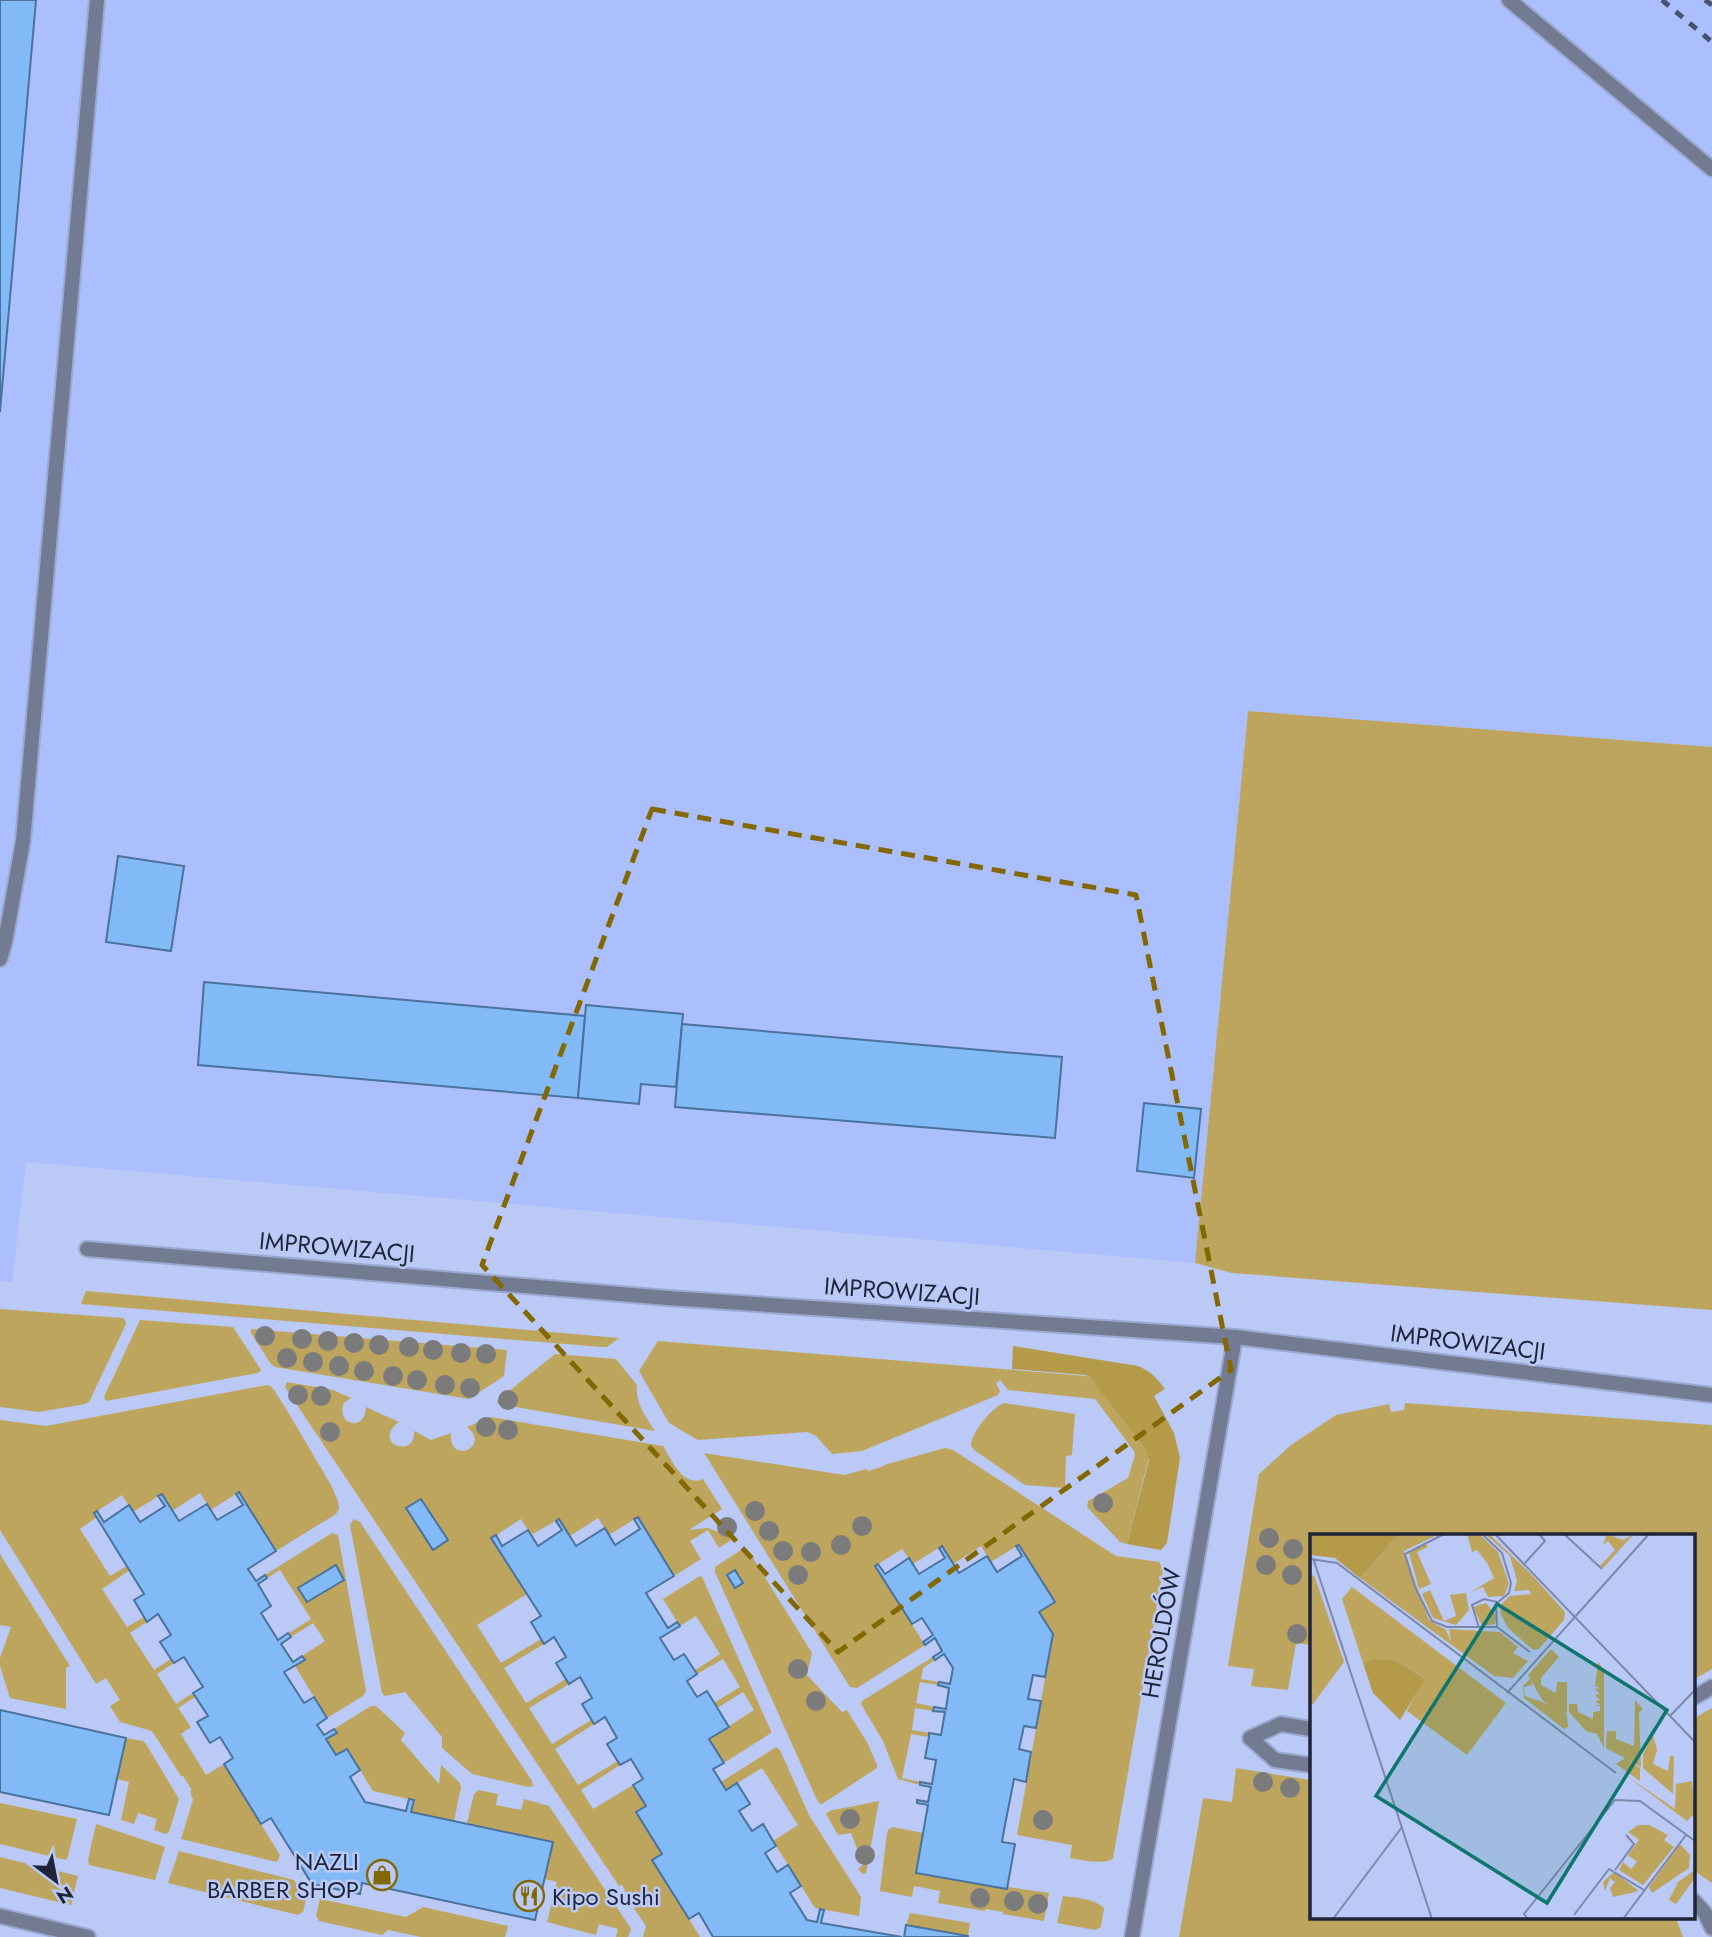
<svg xmlns="http://www.w3.org/2000/svg" width="1712" height="1937" viewBox="0 0 1712 1937" font-family="Jost,sans-serif">
	<rect width="100%" height="100%" fill="#bac9f6"/>
	<polygon fill="#abbefd" points="0,0 1712,0 1712,747 1248,711 1195,1263 26,1162 12,1282 0,1281"/>
	<g fill="#bea55d">
		<polygon points="1248,711 1712,747 1712,1310 1232,1273 1195,1263"/>
		<polygon points="86,1291 619,1338 607,1347 602,1347 81,1304"/>
		<polygon points="0,1309 123,1318 125,1320 126,1324 89,1402 85,1404 39,1412 0,1407"/>
		<polygon points="140,1320 233,1327 261,1370 258,1373 106,1401 104,1397"/>
		<polygon points="251,1329 507,1350 504,1376 469,1399 275,1367 271,1364 251,1333"/>
		<polygon points="658,1341 1087,1376 1094,1380 1146,1450 1149,1457 1127,1544 1120,1542 1087,1507 1088,1501 1128,1478 1135,1455 1134,1451 1095,1399 1008,1390 1000,1380 996,1383 1000,1391 998,1395 862,1451 832,1454 816,1436 807,1432 698,1440 669,1423 639,1371"/>
		<path d="M555 1354 616 1359 637 1385C635 1403 646 1417 655 1431L498 1404 497 1401Z"/>
		<path d="M287 1382 333 1390 351 1398 344 1403C335 1425 365 1433 366 1407L399 1422C391 1428 386 1435 393 1444 405 1450 415 1445 414 1431L431 1440 451 1433C448 1466 492 1447 467 1427L490 1417 663 1446C672 1460 683 1488 703 1479L722 1509 689 1530 708 1528 734 1538 719 1548 708 1530 690 1541 701 1559 674 1576 638 1517 609 1535 598 1518 570 1536 559 1519 531 1535 521 1519 492 1538 527 1594 477 1625 501 1663 541 1639 544 1644 504 1668 526 1703 566 1679 569 1684 529 1708 552 1744 591 1720 594 1724 555 1749 578 1785 618 1761 620 1765 581 1790 593 1809 633 1785 646 1806 636 1813 662 1854 653 1860 700 1937H643L646 1926 629 1901 630 1900 622 1885 619 1886 285 1387Z"/>
		<polygon points="267,1385 272,1387 285,1407 331,1485 338,1501 339,1509 336,1514 276,1551 239,1492 211,1510 200,1493 172,1511 162,1494 133,1512 122,1495 94,1513 97,1517 80,1529 110,1576 127,1566 130,1570 102,1589 127,1627 144,1617 147,1622 130,1633 154,1670 171,1659 174,1663 157,1674 176,1704 193,1693 195,1697 178,1708 191,1727 181,1734 206,1775 224,1764 280,1855 277,1862 181,1839 193,1800 190,1791 192,1790 183,1776 181,1776 152,1731 120,1722 110,1706 120,1700 106,1678 96,1684 0,1530 0,1420 46,1426"/>
		<path d="M1004 1403 1075 1414 1072 1455 1066 1456 1065 1488 1025 1485 974 1450 971 1445C972 1432 992 1407 1004 1403Z"/>
		<polygon points="1405,1403 1712,1425 1712,1669 1693,1680 1693,1536 1311,1536 1311,1645 1296,1643 1288,1690 1251,1686 1254,1669 1228,1666 1259,1474 1291,1445 1336,1415 1389,1404 1391,1412 1404,1410"/>
		<path d="M945 1448 953 1450 1116 1556 1159 1562 1163 1570 1113 1859C1100 1865 1084 1860 1070 1858L1072 1845 1017 1835 1053 1634 1039 1612 1055 1602 1019 1545 991 1562 981 1546 953 1564 942 1546 913 1564 902 1549 875 1566 925 1645 857 1688 850 1687 704 1453 844 1475 867 1469 868 1471 884 1466V1465Z"/>
		<polygon points="354,1519 360,1522 532,1781 533,1786 528,1787 472,1774 442,1748 442,1737 405,1692 385,1696 382,1693 350,1525"/>
		<polygon points="332,1533 338,1535 366,1691 363,1696 327,1718 295,1666 305,1660 302,1656 325,1641 313,1623 291,1637 289,1633 311,1619 280,1570 267,1578 265,1575"/>
		<polygon points="744,1548 748,1550 812,1653 807,1675 842,1712 847,1710 868,1744 877,1765 877,1768 822,1804 820,1804 817,1800 715,1572 715,1567"/>
		<polygon points="0,1554 70,1666 66,1668 66,1709 10,1698 0,1666 0,1658 11,1627 0,1625"/>
		<polygon points="700,1576 702,1577 771,1731 771,1733 724,1763 709,1739 754,1710 743,1692 717,1708 714,1703 740,1687 723,1659 697,1674 694,1671 720,1654 696,1616 680,1626 663,1599"/>
		<polygon points="933,1657 935,1660 923,1668 921,1679 939,1682 938,1685 920,1682 916,1703 934,1707 933,1711 915,1708 912,1730 929,1733 929,1737 911,1734 902,1778 920,1782 920,1785 898,1779 883,1741 861,1704 862,1701"/>
		<polygon points="371,1706 376,1706 405,1733 401,1740 439,1784 441,1765 460,1783 461,1787 454,1821 411,1812 413,1800 373,1791 347,1749 336,1755 326,1739 336,1733 334,1729"/>
		<polygon points="1712,1708 1712,1883 1693,1870 1693,1719"/>
		<polygon points="126,1738 143,1741 146,1744 179,1799 169,1832 166,1834 154,1830 157,1819 138,1813 134,1824 121,1820 129,1782 117,1779"/>
		<polygon points="776,1747 780,1750 809,1815 861,1897 859,1916 815,1908 773,1841 798,1825 762,1768 726,1790 721,1782"/>
		<polygon points="1236,1768 1311,1780 1311,1918 1676,1918 1683,1937 1179,1937 1203,1798 1232,1802"/>
		<polygon points="478,1790 498,1794 496,1805 521,1810 524,1799 549,1806 630,1927 631,1930 628,1937 616,1937 618,1929 599,1924 596,1935 547,1922 557,1882 545,1879 553,1842 467,1823 474,1794"/>
		<polygon points="879,1801 866,1873 863,1874 858,1869 863,1865 851,1833 838,1835 826,1814 829,1811"/>
		<polygon points="0,1803 77,1819 68,1856 66,1860 0,1844"/>
		<polygon points="96,1824 165,1847 155,1880 89,1865 88,1860"/>
		<polygon points="893,1827 923,1833 916,1873 1007,1889 1008,1887 1049,1893 1044,1921 1003,1914 1003,1912 986,1909 985,1911 938,1903 940,1891 914,1886 912,1897 880,1891 887,1833 889,1829"/>
		<polygon points="179,1851 294,1880 303,1895 307,1896 303,1912 298,1915 168,1883"/>
		<polygon points="0,1857 78,1876 71,1905 0,1888"/>
		<path d="M1063 1896C1077 1898 1093 1898 1104 1908L1101 1927 1095 1930 1057 1923Z"/>
		<polygon points="320,1899 406,1917 423,1907 508,1926 505,1937 421,1937 388,1930 382,1935 319,1921 316,1915"/>
		<polygon points="910,1913 970,1923 968,1936 906,1925"/>
	</g>
	<path fill="#b59a49" d="M1013 1346 1138 1366C1150 1371 1157 1378 1165 1389L1154 1396 1174 1433 1180 1458 1167 1543 1161 1550 1127 1544 1149 1460 1146 1450 1091 1378 1086 1375 1012 1369Z"/>
	<g fill="#81baf6" stroke="#4a729d" stroke-width="2">
		<polygon points="0,0 36,0 0,412"/>
		<polygon points="118,856 184,866 171,951 106,942"/>
		<polygon points="204,982 585,1016 578,1098 198,1065"/>
		<polygon points="586,1005 683,1014 676,1087 641,1084 639,1104 578,1098"/>
		<polygon points="682,1024 1062,1057 1055,1138 675,1107"/>
		<polygon points="1144,1103 1201,1109 1194,1178 1137,1171"/>
		<polygon points="239,1492 276,1551 248,1569 256,1581 265,1575 267,1578 258,1584 271,1606 261,1613 278,1640 288,1633 291,1637 281,1644 293,1662 302,1656 305,1660 284,1672 304,1703 314,1697 327,1718 317,1725 324,1735 334,1729 337,1733 326,1739 336,1755 347,1749 360,1770 350,1777 365,1802 406,1811 409,1799 414,1800 411,1812 553,1842 535,1920 362,1883 360,1894 312,1884 271,1818 261,1824 224,1764 233,1758 220,1737 210,1743 197,1722 208,1716 193,1693 203,1687 184,1657 174,1663 171,1659 160,1642 171,1635 158,1614 147,1622 134,1600 144,1594 94,1513 97,1511 104,1522 129,1505 140,1522 165,1506 158,1496 162,1494 179,1521 207,1504 217,1520 243,1505 236,1494"/>
		<polygon points="421,1499 448,1540 433,1550 406,1508"/>
		<polygon points="638,1517 674,1576 646,1593 668,1628 677,1622 680,1626 660,1638 674,1660 684,1654 697,1674 687,1681 697,1697 707,1691 729,1727 709,1739 724,1763 713,1769 726,1790 737,1783 750,1804 739,1811 752,1831 763,1824 776,1846 765,1853 777,1872 788,1865 801,1886 790,1893 807,1920 817,1922 820,1909 824,1910 821,1923 902,1937 713,1937 699,1913 689,1919 652,1860 662,1854 636,1812 646,1806 633,1785 643,1779 631,1759 620,1765 607,1744 617,1738 605,1717 594,1724 582,1704 592,1698 580,1677 569,1684 556,1663 566,1657 554,1637 544,1644 531,1622 541,1616 491,1538 496,1535 502,1546 528,1530 538,1546 562,1530 556,1521 559,1519 576,1546 605,1528 615,1545 640,1529 634,1519"/>
		<polygon points="1019,1545 1055,1602 1039,1612 1053,1634 1045,1677 1033,1675 1028,1699 1041,1701 1036,1728 1024,1726 1019,1749 1031,1752 1026,1782 1014,1779 1004,1830 1002,1842 1015,1844 1007,1889 916,1873 928,1805 917,1803 917,1800 928,1802 931,1787 920,1785 920,1782 932,1784 936,1760 925,1758 929,1737 929,1733 941,1735 945,1712 933,1711 934,1707 946,1709 949,1688 938,1685 939,1682 950,1684 953,1668 944,1654 935,1660 933,1657 942,1651 935,1638 925,1645 923,1642 933,1635 922,1618 912,1624 875,1566 878,1564 885,1574 909,1558 919,1574 945,1558 939,1548 942,1546 959,1573 987,1556 997,1572 1022,1556 1016,1546"/>
		<polygon points="336,1565 344,1580 307,1602 298,1588"/>
		<polygon points="735,1570 743,1583 735,1588 727,1575"/>
		<polygon points="0,1710 126,1738 109,1815 0,1792"/>
		<polygon points="906,1925 968,1936 968,1937 904,1937"/>
	</g>
	<g fill="none" stroke-linecap="round" stroke-linejoin="round">
		<g stroke="#9ba8d0" stroke-width="18">
			<g id="lane">
				<polyline points="1509,0 1712,169"/>
				<polyline points="0,959 5,942 23,841 97,0"/>
				<polyline points="1235,1337 1712,1395"/>
			</g>
		</g>
		<g stroke="#9ba8d0" stroke-width="18">
			<g id="street">
				<polyline points="87,1249 668,1298 1235,1337 1132,1937"/>
				<polyline points="1693,1698 1712,1687"/>
				<polyline points="1311,1729 1281,1724 1250,1738 1275,1760 1311,1765"/>
				<polyline points="1693,1900 1705,1913 1712,1928"/>
				<polyline points="0,1916 88,1937"/>
			</g>
		</g>
		<use href="#lane" stroke="#737b92" stroke-width="14"/>
		<use href="#street" stroke="#737b92" stroke-width="14"/>
		<g stroke="#49526e" stroke-width="5" stroke-dasharray="9 9" stroke-linecap="butt">
			<polyline points="1662,0 1712,42"/>
			<polyline points="1705,0 1712,5"/>
		</g>
	</g>
	<g fill="#7b7b7c">
		<circle cx="265" cy="1336" r="10"/>
		<circle cx="302" cy="1339" r="10"/>
		<circle cx="328" cy="1341" r="10"/>
		<circle cx="354" cy="1343" r="10"/>
		<circle cx="379" cy="1345" r="10"/>
		<circle cx="409" cy="1347" r="10"/>
		<circle cx="433" cy="1350" r="10"/>
		<circle cx="461" cy="1353" r="10"/>
		<circle cx="486" cy="1354" r="10"/>
		<circle cx="287" cy="1358" r="10"/>
		<circle cx="313" cy="1362" r="10"/>
		<circle cx="339" cy="1366" r="10"/>
		<circle cx="364" cy="1371" r="10"/>
		<circle cx="393" cy="1376" r="10"/>
		<circle cx="417" cy="1380" r="10"/>
		<circle cx="445" cy="1385" r="10"/>
		<circle cx="470" cy="1388" r="10"/>
		<circle cx="298" cy="1395" r="10"/>
		<circle cx="321" cy="1396" r="10"/>
		<circle cx="508" cy="1400" r="10"/>
		<circle cx="486" cy="1427" r="10"/>
		<circle cx="508" cy="1430" r="10"/>
		<circle cx="330" cy="1432" r="10"/>
		<circle cx="1103" cy="1503" r="10"/>
		<circle cx="755" cy="1511" r="10"/>
		<circle cx="862" cy="1526" r="10"/>
		<circle cx="727" cy="1527" r="10"/>
		<circle cx="769" cy="1531" r="10"/>
		<circle cx="1269" cy="1538" r="10"/>
		<circle cx="841" cy="1545" r="10"/>
		<circle cx="1293" cy="1549" r="10"/>
		<circle cx="783" cy="1551" r="10"/>
		<circle cx="811" cy="1552" r="10"/>
		<circle cx="1266" cy="1565" r="10"/>
		<circle cx="798" cy="1575" r="10"/>
		<circle cx="1292" cy="1575" r="10"/>
		<circle cx="1297" cy="1634" r="10"/>
		<circle cx="798" cy="1669" r="10"/>
		<circle cx="816" cy="1701" r="10"/>
		<circle cx="1263" cy="1782" r="10"/>
		<circle cx="1290" cy="1788" r="10"/>
		<circle cx="850" cy="1819" r="10"/>
		<circle cx="1043" cy="1820" r="10"/>
		<circle cx="865" cy="1855" r="10"/>
		<circle cx="980" cy="1898" r="10"/>
		<circle cx="1014" cy="1901" r="10"/>
		<circle cx="1038" cy="1904" r="10"/>
	</g>
	<path fill="none" stroke="#836801" stroke-width="5" stroke-dasharray="14 9" stroke-linejoin="round" d="M652 809 1136 895 1231 1370 838 1652 482 1265Z"/>
	<defs>
		<g id="shop-ring" transform="scale(1.575)"><circle r="9.5" fill="#bac9f6" stroke="#836801" stroke-width="1.5"/><path d="M-5-2.5h2.3a2.7 3.5 0 0 1 5.4 0H5L5.5 6h-11ZM-1.5-2.5h3a1.5 2.3 0 0 0-3 0Z" fill="#836801"/></g>
		<g id="restaurant-ring" transform="scale(1.575)"><circle r="9.5" fill="#bac9f6" stroke="#836801" stroke-width="1.5"/><path d="M-5-6h1v4h1v-4h1v4h1v-4h1v5L-1.5 .5V6h-2V.5L-5-1ZM5-6V6H3V1.5H1.5Q1.5-4 5-6Z" fill="#836801"/></g>
	</defs>
	<g fill-rule="evenodd">
		<use href="#shop-ring" x="382" y="1875"/>
		<use href="#restaurant-ring" x="529" y="1896"/>
	</g>
	<g text-anchor="middle" dominant-baseline="central" stroke-width="5" stroke-linejoin="round" paint-order="stroke">
		<g font-size="24" fill="#1e253a" stroke="#bac9f6">
			<text transform="translate(337 1247) rotate(5)">IMPROWIZACJI</text>
			<text transform="translate(902 1291) rotate(4)">IMPROWIZACJI</text>
			<text transform="translate(1468 1342) rotate(7)">IMPROWIZACJI</text>
			<text transform="translate(1161 1633) rotate(-80)">HEROLDÓW</text>
		</g>
		<g font-size="24" fill="#1e253a" stroke="#bac9f6" text-anchor="end">
			<text x="359" y="1861">NAZLI<tspan x="359" dy="28">BARBER SHOP</tspan></text>
			<text x="552" y="1896" text-anchor="start">Kipo Sushi</text>
		</g>
	</g>
	<g transform="translate(1310 1534)">
		<rect width="385" height="385" fill="#bac9f6"/>
		<path d="M89 0H129L94 17 119 86 136 96 141 108 139 95 190 98 208 113 203 119 218 127 203 144 184 142 50 44ZM157 0H169L188 18 199 50 194 62 178 63 173 53 161 58 184 44 177 29 167 16 162 18ZM175 0H179L222 41 255 78 254 86 229 115 223 116 198 94 191 81 190 71 200 62 221 60 219 56 204 57 207 47 200 22ZM297 0 313 6 324 0 293 34 290 32 305 16 298 7 293 11ZM116 10 118 13 107 18 121 50 109 55 99 19ZM4 41 34 128 0 174V43ZM42 53 196 169 157 221 97 177 114 144 87 127 53 129 32 65ZM120 56 134 87 146 82 140 61 156 59 159 76 146 91 123 84 112 60ZM176 69 186 81 185 90 172 92 163 73ZM241 115 249 123 231 144V151L246 159 247 148H257V181L232 166 218 141ZM288 128 294 135V214L287 200 276 197 259 178V170H267L268 178 283 185V178L290 177V172H285L290 171 285 167 290 166 285 161 290 160 285 155 290 154 285 152ZM220 145 222 151 214 153 215 162 244 172 257 182 258 193 254 195 214 164 213 152ZM325 166 333 175 329 179 331 233 296 214 297 197H306V205L324 212ZM343 201 347 216 343 230 358 237 360 222H364L363 260 333 234V220ZM315 224 330 234V247L306 230ZM314 240 365 275 366 250 382 247 385 279 377 287ZM339 291 358 301 354 306 364 313 333 351 309 336 313 328 321 335 327 328 318 321 329 306 318 298 328 291ZM370 310 380 321 379 334 342 359 339 353ZM385 336V344L366 370 359 366 368 348ZM304 338 329 357 303 363 300 354 305 348 300 344 295 357 293 348Z" fill="#bea55d"/>
		<path d="M0 0H89L50 44 25 24 0 21ZM63 125 87 127 115 145 90 186 63 159 53 129Z" fill="#b59a49"/>
		<path fill="none" stroke="#7c87ab" stroke-width="2" d="M134 0 95 20 105 53 122 87 137 93H187L220 118M172 0 192 19 201 49 199 59 186 70 187 93M185 0 385 208M254 0 292 35M3 24 122 385M0 25 27 29 306 239M215 29 235 7 229 0M169 94 162 71 174 65 187 68M197 159 339 0M360 182 385 156M305 336 324 310 316 301M264 381 299 335 334 356M23 385 92 293M218 385 214 380 305 266 330 267 385 307M313 385 376 301"/>
		<path fill="#0f766e" fill-opacity="0.15" stroke="#0f766e" stroke-width="3.5" d="M187 70 357 176 237 369 66 262Z"/>
		<rect width="385" height="385" fill="none" stroke="#1e253a" stroke-width="3.5"/>
	</g>
	<g transform="translate(56 1881) rotate(148)" stroke="#bac9f6" stroke-width="5" paint-order="stroke">
	<path d="M0-5L12 26L0 18L-12 26Z" fill="#1e253a"/>
	<text y="-10" font-size="19" font-weight="bold" text-anchor="middle" fill="#1e253a">N</text>
	</g>
</svg>
